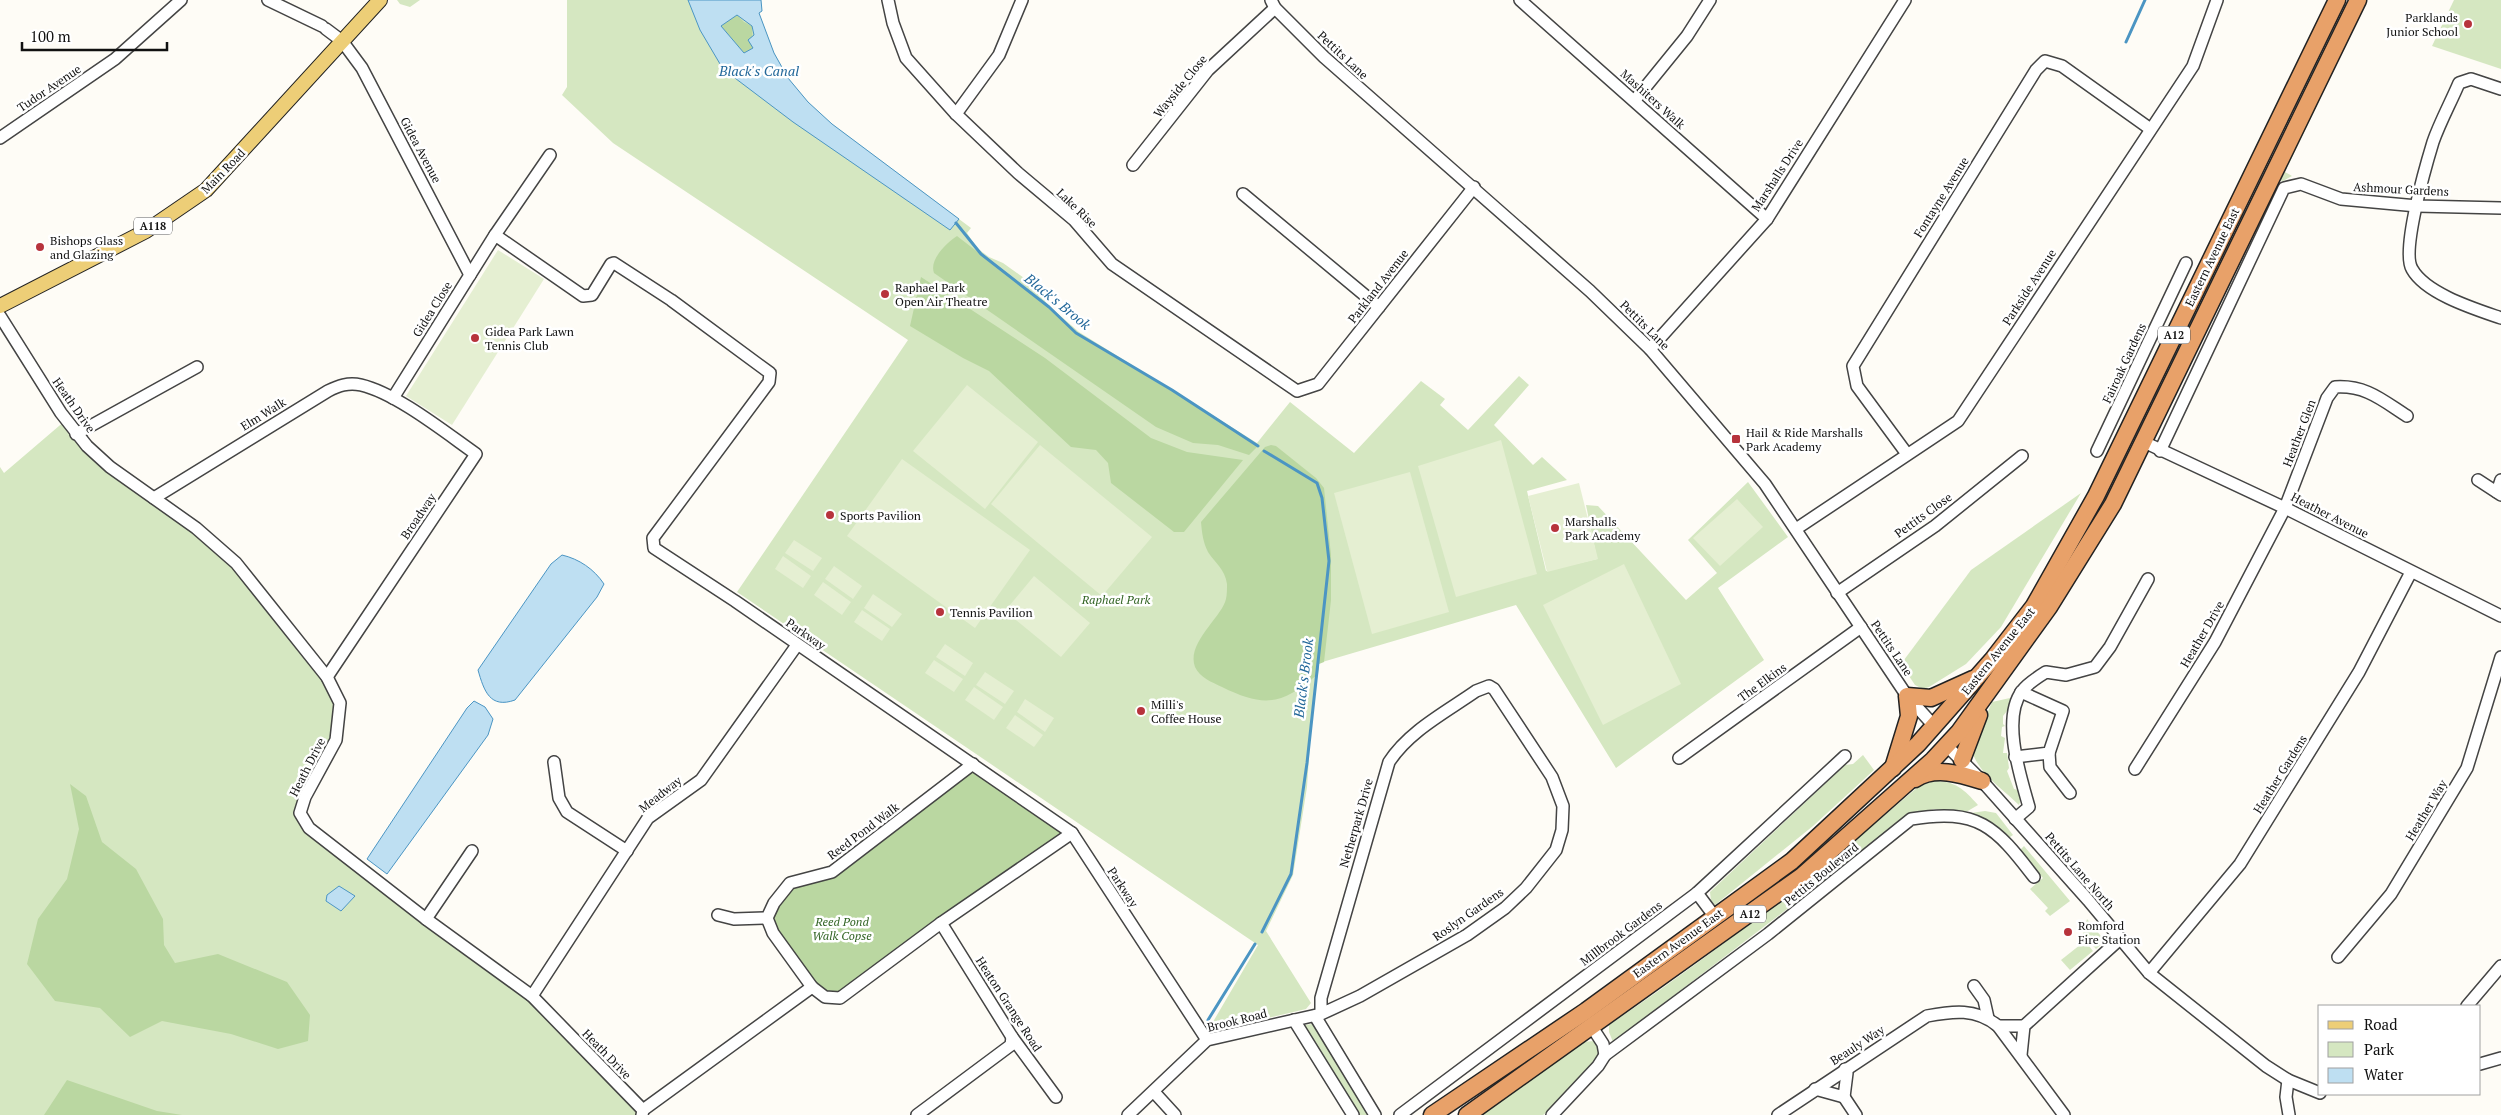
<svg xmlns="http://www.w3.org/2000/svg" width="2501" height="1115" viewBox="0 0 2501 1115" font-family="'PT Serif',serif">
	<rect width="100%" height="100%" fill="#fefcf6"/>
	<g fill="#d5e7c1">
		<polygon points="397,0 420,0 410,7 400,4"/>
		<polygon points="567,0 761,0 762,11 759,13 774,53 788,78 808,102 832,124 971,228 967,233 977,248 989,257 1003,263 1031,283 1049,306 1079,332 1257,443 1290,402 1354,453 1421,381 1445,399 1440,405 1468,430 1519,376 1529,385 1494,425 1533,465 1542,457 1567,480 1527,491 1546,571 1597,559 1586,505 1598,506 1686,600 1717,573 1688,540 1748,482 1788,537 1718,588 1764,660 1616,768 1516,605 1319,663 1311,727 1307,787 1293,875 1266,931 1311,1003 1306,1009 1213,1031 1210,1027 1258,945 737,592 908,340 613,143 562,95 567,87"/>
		<polygon points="2454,0 2501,0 2501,69 2432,46"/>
		<polygon points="2351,34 2285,172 2292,176 2283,181 2279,180 2347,36"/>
		<polygon points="66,420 110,467 236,563 340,703 336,740 300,813 309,828 532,996 642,1115 0,1115 0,467 4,473"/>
		<polygon points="2081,493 2001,627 1966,664 1929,687 1923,689 1915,685 1901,664 1971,570"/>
		<path d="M2010 698 2014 702 2003 716V724L2005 726 2002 727 2001 736 2005 738 2003 753H2007L2009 768 2007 771 2014 789 2018 790 2021 799 2019 805C2004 790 1975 771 1972 749L1992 702Z"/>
		<polygon points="1863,755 1874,770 1813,826 1715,905 1711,901 1710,892 1845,765 1853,764"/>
		<path d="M1934 781C1955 781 1964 789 1978 805L1966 812 1934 809 1909 816 1613 1042 1609 1032V1025C1717 952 1820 871 1919 786Z"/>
		<polygon points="1985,811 1996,813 2013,835 2010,837 2004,837 1971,813"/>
		<polygon points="2024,846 2070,901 2050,916 2045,911 2048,908 2030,889 2043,878 2021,856 2019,851"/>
		<polygon points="2087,919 2105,941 2096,949 2083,934"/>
		<polygon points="2085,941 2093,951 2070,970 2061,960"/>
		<polygon points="1312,1024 1372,1115 1358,1115 1302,1030 1305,1025"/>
		<polygon points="1594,1041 1599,1049 1597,1058 1556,1106 1543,1115 1480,1115 1582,1042"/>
	</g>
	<g fill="#bad7a1">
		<polygon points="737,15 744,22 752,26 753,48 744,53 721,26"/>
		<path d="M957 236 1049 307 1076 333 1172 390 1258 446 1249 455 1218 445 1193 443 1156 427 934 273C929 260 946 243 957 236Z"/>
		<polygon points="921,277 1045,358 1151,438 1187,452 1243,460 1184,532 1174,532 1111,483 1108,463 1096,450 1071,447 989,371 963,358 910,326"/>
		<path d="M1271 445 1276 446 1316 478 1324 488 1331 555V600L1324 662 1319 664 1318 674C1282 705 1265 708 1222 687 1212 682 1200 678 1195 667 1186 643 1222 617 1226 599 1227 595 1227 588 1227 584 1225 569 1215 563 1208 552 1203 542 1202 533 1201 522L1265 447Z"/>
		<polygon points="973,764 1072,833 857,987 825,997 767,918 790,883 832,872"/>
		<polygon points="70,784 86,796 102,842 136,869 163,919 164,945 175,963 218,954 287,982 310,1015 308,1041 278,1049 231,1034 162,1021 130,1037 100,1008 55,1001 27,964 38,919 67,879 79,829"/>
		<polygon points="67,1080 157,1111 182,1115 44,1115"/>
	</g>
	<g fill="#e5efd2">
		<polygon points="498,250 544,279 452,425 406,396"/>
		<polygon points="967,385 1038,442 985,509 913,451"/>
		<polygon points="1501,440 1537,574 1456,597 1418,466"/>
		<polygon points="1040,445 1152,537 1102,596 991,504"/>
		<polygon points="902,459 1030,550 975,628 847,536"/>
		<polygon points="1410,472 1449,612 1372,634 1334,493"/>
		<polygon points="1579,483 1598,559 1547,572 1528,496"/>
		<polygon points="1737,499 1763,527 1720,566 1693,538"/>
		<polygon points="794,540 822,558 813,571 785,553"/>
		<polygon points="783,556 811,576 803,588 775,569"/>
		<polygon points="1624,564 1681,684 1603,725 1543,605"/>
		<polygon points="834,566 862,586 853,599 825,579"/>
		<polygon points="1034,576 1090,623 1061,657 1005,611"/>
		<polygon points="823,582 851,602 842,615 814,595"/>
		<polygon points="873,594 902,614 892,627 864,608"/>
		<polygon points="862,610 890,629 882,641 854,622"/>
		<polygon points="945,644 973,663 965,676 936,657"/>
		<polygon points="934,660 963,679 954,692 925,673"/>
		<polygon points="985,672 1014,691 1005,704 976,685"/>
		<polygon points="974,687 1003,707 994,720 965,700"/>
		<polygon points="1025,699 1054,718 1045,732 1017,712"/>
		<polygon points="1015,715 1043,735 1034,747 1006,728"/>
	</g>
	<g fill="#bedff2" stroke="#4b95c3" fill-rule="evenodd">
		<path d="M688 0H761L762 11 759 13 774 53 788 78 808 102 832 124 959 219 950 230 793 122 723 69 700 30ZM737 15 752 26 754 35 748 40 753 48 744 53 721 26Z"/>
		<path d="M562 555C579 559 594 569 604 584L597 597 515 700C490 709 484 691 478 670L551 564Z"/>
		<polygon points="474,701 485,707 493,719 488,735 387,874 367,859 467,708"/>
		<polygon points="339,886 355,896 341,911 326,901 327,895"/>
	</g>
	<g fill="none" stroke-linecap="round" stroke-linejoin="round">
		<g stroke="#4b95c3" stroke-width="3">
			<polyline points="2126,42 2145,0"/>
			<polyline points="956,223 981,254 1049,307 1076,333 1172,390 1258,446"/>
			<polyline points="1262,932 1291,874 1307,763 1329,561 1322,498 1317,483 1264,451"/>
			<polyline points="1208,1020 1255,944"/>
		</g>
		<g stroke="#444" stroke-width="14">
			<g id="minor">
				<polyline points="268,0 322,26"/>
				<polyline points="888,0 893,23 906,58 956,114 1018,173 1074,220 1112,264 1297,391 1318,384 1474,187"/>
				<polyline points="1271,0 1275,8 1324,57 1590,291 1650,349 1765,484 1907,696 1935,727"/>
				<polyline points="1520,0 1767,219"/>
				<polyline points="326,29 342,41 362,68 470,275"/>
				<path d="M2501 89 2471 79 2459 83C2451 102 2440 122 2433 142 2426 165 2401 251 2412 269 2426 294 2475 309 2501 318"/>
				<polyline points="1635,100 1687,36 1710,0"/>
				<polyline points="956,114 999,55 1022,0"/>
				<polyline points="0,138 115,59 181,0"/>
				<polyline points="1133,165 1208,70 1275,8"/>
				<polyline points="1243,194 1379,307"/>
				<polyline points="495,235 550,155"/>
				<polyline points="0,316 61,413 87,446 110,467 196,528 236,563 327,677 340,703 336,740 305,797 300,813 309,828 426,919 532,996 643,1110 642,1115"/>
				<polyline points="1650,349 1767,219 1905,0"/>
				<polyline points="393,398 495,235 583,296 592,295 611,264 614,263 671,300 770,373 769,382 653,538 654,548 735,601 1072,833 1207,1040"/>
				<polyline points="76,434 197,367"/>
				<polyline points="2144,442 2285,508 2501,616"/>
				<polyline points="2097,451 2186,263"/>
				<polyline points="2160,451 2284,188 2301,184 2341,199 2417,206 2501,208"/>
				<polyline points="1907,454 1857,386 1853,366 2036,70 2045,61 2062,66 2149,128"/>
				<polyline points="2478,480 2501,495"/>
				<polyline points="2497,492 2501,480"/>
				<path d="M154 498 328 391C338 386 348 382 361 385 396 393 446 433 476 454L327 677"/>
				<polyline points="1796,529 1958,421 2193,66 2217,0"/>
				<polyline points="1837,593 1935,526 2022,456"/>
				<polyline points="1947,746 1982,781 2088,900 2149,973 2266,1066 2288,1080 2320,1093"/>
				<polyline points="2049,753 2050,767 2070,793"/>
				<polyline points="2015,757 2049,753 2063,711 2021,692"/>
				<polyline points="1679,758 1861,627"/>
				<polyline points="554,762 559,798 567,812 627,851"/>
				<path d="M2135 769 2215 642 2285 508 2327 398 2335 387C2366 385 2382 400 2407 416"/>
				<path d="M2015 819 2029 807C2021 778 2001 719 2022 691 2028 683 2038 677 2046 672L2066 675 2095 667 2110 647 2148 579"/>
				<polyline points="1697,893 1715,917"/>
				<polyline points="718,915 734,919 767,918"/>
				<polyline points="426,919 472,851"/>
				<polyline points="941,923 1012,1037 1056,1097"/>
				<polyline points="2338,957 2391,894 2467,768 2501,657"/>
				<polyline points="2149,973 2240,864 2359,672 2411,572"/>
				<polyline points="1974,986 1984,1000 1988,1018"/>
				<polyline points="812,987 773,933 767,918 774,903 790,883 832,872 973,764"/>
				<polyline points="532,996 648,818 701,780 797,645"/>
				<polyline points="2467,1006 2501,966"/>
				<polyline points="1315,1016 1375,1115"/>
				<polyline points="1294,1020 1353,1115"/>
				<polyline points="1998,1026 2024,1026"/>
				<polyline points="1592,1027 1603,1044 1605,1055"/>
				<polyline points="2021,1055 2024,1026 2120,939"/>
				<polyline points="2480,1064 2501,1058"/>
				<polyline points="2288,1080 2286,1097 2289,1115"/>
				<polyline points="1815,1089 1844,1097 1847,1073 1845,1069"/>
				<polyline points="1154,1092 1175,1115"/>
				<polyline points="1844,1097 1856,1115"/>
				<polyline points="643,1110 812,987 825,997 840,998 941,923 1072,833"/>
				<polyline points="917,1115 1011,1045 1012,1037"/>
				<path d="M1128 1115 1207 1040 1321 1014 1360 996 1467 935 1505 908 1526 888 1556 850 1562 830 1563 806 1552 777 1494 689 1489 686 1476 691C1446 712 1409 731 1389 762L1321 998V1014"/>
				<polyline points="1400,1115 1697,893 1845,756"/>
				<path d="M1552 1115 1598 1066 1605 1055 1768 934 1911 819C1978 808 1995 826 2034 877"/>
				<path d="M1778 1115 1927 1016C1953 1011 1976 1008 1998 1026L2064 1115"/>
			</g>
		</g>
		<g stroke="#222" stroke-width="16">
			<polyline id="major" points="0,306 146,231 206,190 380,0"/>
		</g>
		<g stroke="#222" stroke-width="19">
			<g id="highway">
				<polyline points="1962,760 1979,715"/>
				<polyline points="1893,768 1909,716 1907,696 1931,698 1973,679"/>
				<path d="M1915 779C1935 766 1960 774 1982 781"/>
				<polyline points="1432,1115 1586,1011 1792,861 1918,744 1993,659 2034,606 2096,496 2337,0"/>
				<polyline points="1467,1115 1802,876 1933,760 1959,732 2049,607 2113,504 2358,0"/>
			</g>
		</g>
		<use href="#minor" stroke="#fff" stroke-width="11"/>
		<use href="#major" stroke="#edce77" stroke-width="14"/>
		<use href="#highway" stroke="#e8a169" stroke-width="16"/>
	</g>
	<g fill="#b7333c" stroke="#fff" stroke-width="2">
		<circle cx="2468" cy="24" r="5"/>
		<circle cx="40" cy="247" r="5"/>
		<circle cx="885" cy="294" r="5"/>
		<circle cx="475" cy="338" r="5"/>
		<rect x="1731" y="434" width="10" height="10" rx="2.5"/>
		<circle cx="830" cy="515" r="5"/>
		<circle cx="1555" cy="528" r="5"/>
		<circle cx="940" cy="612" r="5"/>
		<circle cx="1141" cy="711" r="5"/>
		<circle cx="2068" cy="932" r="5"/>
	</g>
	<g text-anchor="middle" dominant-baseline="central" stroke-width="5" stroke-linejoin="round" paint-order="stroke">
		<g fill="#fff" stroke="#585858" stroke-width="1">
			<rect x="134" y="217.5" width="38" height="17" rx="4"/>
			<rect x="2158" y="326.5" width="32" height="17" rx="4"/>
			<rect x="1734" y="905.5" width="32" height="17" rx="4"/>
		</g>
		<g font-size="11" font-weight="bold" fill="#111">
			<text x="153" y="226">A118</text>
			<text x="2174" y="335">A12</text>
			<text x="1750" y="914">A12</text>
		</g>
		<g font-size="12" fill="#111" stroke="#fff" text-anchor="start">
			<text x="2458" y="17" text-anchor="end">Parklands<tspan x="2458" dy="14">Junior School</tspan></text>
			<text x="50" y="240">Bishops Glass<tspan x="50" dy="14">and Glazing</tspan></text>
			<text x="895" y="287">Raphael Park<tspan x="895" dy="14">Open Air Theatre</tspan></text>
			<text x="485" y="331">Gidea Park Lawn<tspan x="485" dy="14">Tennis Club</tspan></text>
			<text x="1746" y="432">Hail &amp; Ride Marshalls<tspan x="1746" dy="14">Park Academy</tspan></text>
			<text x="840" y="515">Sports Pavilion</text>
			<text x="1565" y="521">Marshalls<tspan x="1565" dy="14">Park Academy</tspan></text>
			<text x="950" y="612">Tennis Pavilion</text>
			<text x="1151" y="704">Milli's<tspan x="1151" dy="14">Coffee House</tspan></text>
			<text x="2078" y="925">Romford<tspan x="2078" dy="14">Fire Station</tspan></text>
		</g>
		<g font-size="12" fill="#111" stroke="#fff">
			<text transform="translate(1343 55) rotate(43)">Pettits Lane</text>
			<text transform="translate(1180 86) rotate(-51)">Wayside Close</text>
			<text transform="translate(49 88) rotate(-34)">Tudor Avenue</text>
			<text transform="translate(1653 99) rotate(42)">Mashiters Walk</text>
			<text transform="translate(421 150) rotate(62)">Gidea Avenue</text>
			<text transform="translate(223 171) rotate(-46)">Main Road</text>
			<text transform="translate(1777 175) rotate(-57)">Marshalls Drive</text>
			<text transform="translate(2401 189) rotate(3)">Ashmour Gardens</text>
			<text transform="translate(1941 197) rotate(-58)">Fontayne Avenue</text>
			<text transform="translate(1077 208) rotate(44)">Lake Rise</text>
			<text transform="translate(2212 257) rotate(-64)">Eastern Avenue East</text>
			<text transform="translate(1378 286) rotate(-52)">Parkland Avenue</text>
			<text transform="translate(2029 287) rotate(-57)">Parkside Avenue</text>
			<text transform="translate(432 309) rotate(-58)">Gidea Close</text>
			<text transform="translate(1645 325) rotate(45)">Pettits Lane</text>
			<text transform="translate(2124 363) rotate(-65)">Fairoak Gardens</text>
			<text transform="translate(74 405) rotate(55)">Heath Drive</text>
			<text transform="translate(263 414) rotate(-32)">Elm Walk</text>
			<text transform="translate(2299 433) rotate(-69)">Heather Glen</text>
			<text transform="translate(1923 515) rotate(-36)">Pettits Close</text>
			<text transform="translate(2330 515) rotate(27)">Heather Avenue</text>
			<text transform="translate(418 516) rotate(-56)">Broadway</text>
			<text transform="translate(806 634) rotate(35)">Parkway</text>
			<text transform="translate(2202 634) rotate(-60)">Heather Drive</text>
			<text transform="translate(1892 648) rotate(56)">Pettits Lane</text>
			<text transform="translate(1998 651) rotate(-51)">Eastern Avenue East</text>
			<text transform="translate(1762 682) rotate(-36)">The Elkins</text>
			<text transform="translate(307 767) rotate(-63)">Heath Drive</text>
			<text transform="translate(2280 774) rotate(-58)">Heather Gardens</text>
			<text transform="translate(660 794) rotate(-38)">Meadway</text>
			<text transform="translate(2426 810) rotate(-59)">Heather Way</text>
			<text transform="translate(1356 823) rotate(-74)">Netherpark Drive</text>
			<text transform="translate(863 831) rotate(-37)">Reed Pond Walk</text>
			<text transform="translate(2080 871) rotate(49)">Pettits Lane North</text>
			<text transform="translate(1821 874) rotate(-39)">Pettits Boulevard</text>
			<text transform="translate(1123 887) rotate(57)">Parkway</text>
			<text transform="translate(1468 914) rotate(-35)">Roslyn Gardens</text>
			<text transform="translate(1621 933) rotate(-37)">Millbrook Gardens</text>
			<text transform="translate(1678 943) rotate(-36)">Eastern Avenue East</text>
			<text transform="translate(1009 1004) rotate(57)">Heaton Grange Road</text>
			<text transform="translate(1237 1020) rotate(-14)">Brook Road</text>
			<text transform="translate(1857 1045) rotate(-33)">Beauly Way</text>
			<text transform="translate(607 1054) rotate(46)">Heath Drive</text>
		</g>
		<g font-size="12" font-style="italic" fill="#336525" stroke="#fff">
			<text x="1116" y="599">Raphael Park</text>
			<text x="842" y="921">Reed Pond<tspan x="842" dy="14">Walk Copse</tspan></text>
		</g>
		<g font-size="14" font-style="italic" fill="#23689a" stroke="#fff">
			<text x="759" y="70">Black's Canal</text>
			<text transform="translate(1058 301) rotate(39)">Black's Brook</text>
			<text transform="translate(1303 678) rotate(-83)">Black's Brook</text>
		</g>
	</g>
	<rect x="2318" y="1005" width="162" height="90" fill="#ffffff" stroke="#a0a0a0"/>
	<rect x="2328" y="1021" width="25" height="8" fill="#edce77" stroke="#a0a0a0"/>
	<text x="2364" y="1030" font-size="15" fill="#111111">Road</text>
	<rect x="2328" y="1042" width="25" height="15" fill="#d5e7c1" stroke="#a0a0a0"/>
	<text x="2364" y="1055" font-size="15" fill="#111111">Park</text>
	<rect x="2328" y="1068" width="25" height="15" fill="#bedff2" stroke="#a0a0a0"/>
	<text x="2364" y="1080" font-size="15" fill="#111111">Water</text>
	<path d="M22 42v8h145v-8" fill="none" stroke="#111111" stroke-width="2.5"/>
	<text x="30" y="42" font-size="15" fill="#111111" stroke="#ffffff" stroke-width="4" paint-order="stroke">100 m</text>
</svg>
